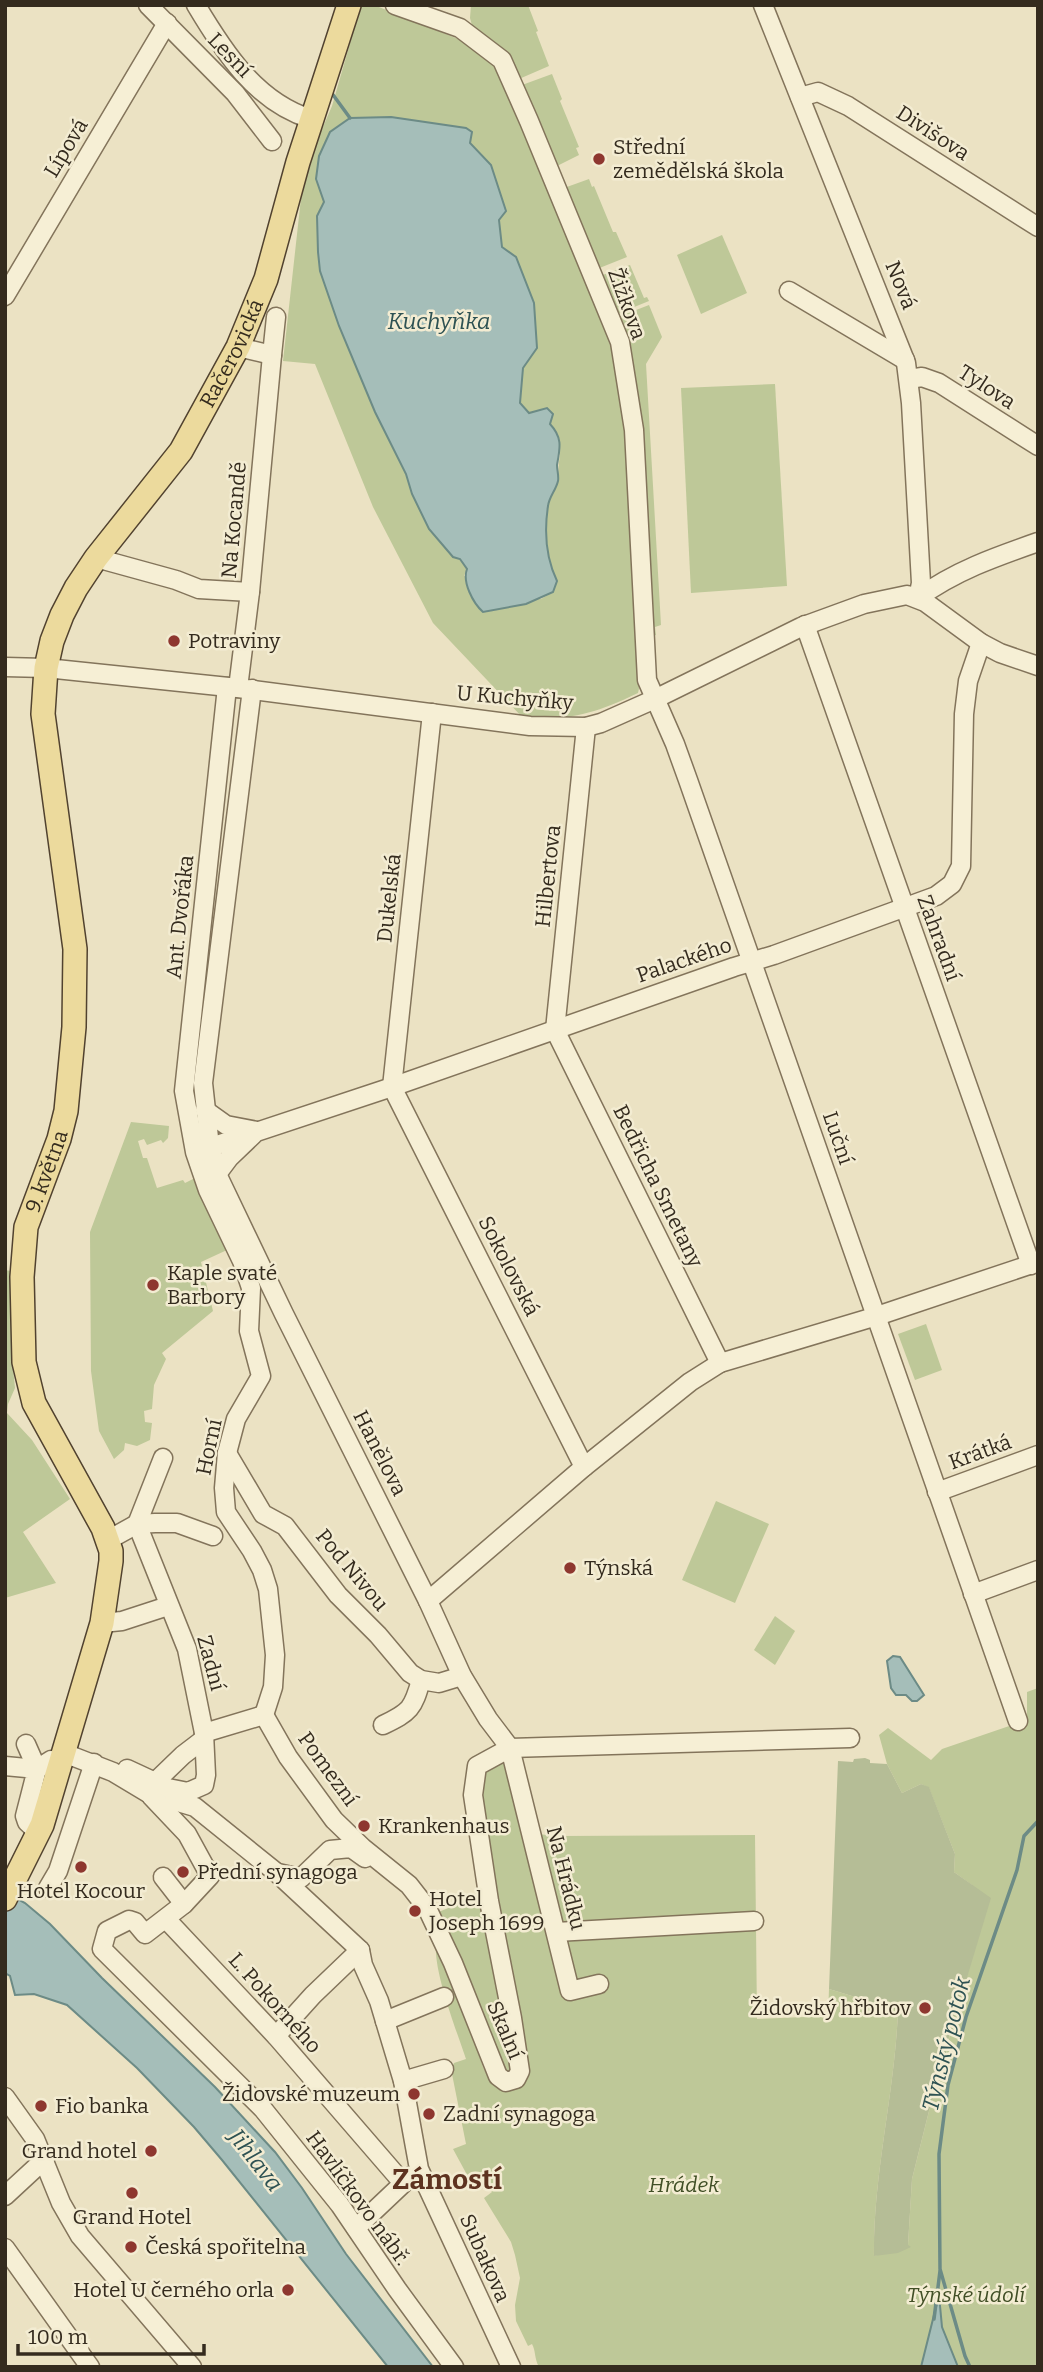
<svg xmlns="http://www.w3.org/2000/svg" width="1043" height="2372" viewBox="0 0 1043 2372" font-family="Bitter,serif">
	<rect width="100%" height="100%" fill="#ebe2c3"/>
	<g fill="#bec898" fill-rule="evenodd">
		<path d="M361 5H374L468 43 483 53 499 71 606 326 615 355 626 422 640 684 638 693C594 714 572 720 523 718L433 623 373 507 315 364 283 361 304 171 332 106ZM350 118 470 143 491 165 502 247 516 257 537 348 523 368 520 403 560 455C558 464 559 474 557 483 555 490 550 496 548 504 542 528 546 559 557 581L553 592 541 599 464 576 467 569 412 494 406 474 339 326 320 271 317 216 324 202 320 184 319 156 330 133Z"/>
		<polygon points="471,5 528,5 538,31 536,32 549,66 519,79 473,29 470,18"/>
		<polygon points="552,74 562,99 560,101 579,147 576,148 579,155 555,167 522,85"/>
		<polygon points="589,179 592,187 594,186 613,232 616,232 627,257 597,269 564,188"/>
		<polygon points="722,235 747,293 701,314 677,255"/>
		<polygon points="630,265 644,298 647,297 649,301 617,314 600,276"/>
		<polygon points="649,305 662,337 646,364 661,625 655,627 656,635 652,636 618,317"/>
		<polygon points="775,384 787,586 691,593 681,388"/>
		<polygon points="131,1122 169,1126 168,1138 163,1143 161,1140 147,1145 144,1139 138,1141 143,1158 147,1158 157,1188 183,1180 185,1183 195,1178 227,1250 201,1262 213,1311 162,1353 166,1359 154,1385 152,1409 144,1411 145,1422 152,1423 150,1440 137,1446 125,1443 124,1450 114,1459 99,1431 91,1371 90,1232"/>
		<polygon points="5,1270 11,1271 11,1348 15,1388 8,1404 7,1413 32,1440 70,1499 23,1532 56,1583 5,1598"/>
		<polygon points="926,1324 942,1370 915,1380 898,1334"/>
		<polygon points="716,1501 769,1524 735,1603 682,1580"/>
		<polygon points="775,1616 795,1631 775,1665 754,1650"/>
		<path d="M1038 1688V2367H539C534 2358 536 2351 532 2344L528 2346 516 2321 515 2305 520 2278 515 2255 511 2242 484 2198 492 2192 483 2179 472 2184 453 2149 466 2144 451 2069 454 2063 466 2059C457 2032 434 1973 436 1946L443 1954 483 2067 491 2083 502 2091 518 2084 478 1798 481 1772 500 1760 506 1766 524 1833 560 1836 755 1835 757 2019 828 2016 829 1989 898 2010C895 2092 873 2174 874 2256L908 2245 912 2179 929 2111 946 2059 972 1885 954 1872 955 1854 929 1788 921 1784 902 1793 887 1764 879 1735 888 1728 931 1760 942 1749 1027 1720V1692Z"/>
		<polygon points="481,1895 515,2073 505,2077 436,1913"/>
	</g>
	<path fill="#b5bd96" d="M865 1758 870 1760V1763L887 1764 902 1793 921 1784 929 1787 955 1854 954 1872 991 1898 947 2044 946 2059 929 2111 912 2179 908 2245 911 2247 898 2253 874 2256C873 2174 895 2092 898 2010L829 1989 838 1761 853 1762 854 1759Z"/>
	<g fill="#a5beb9" stroke="#6c8b86" stroke-width="2">
		<path d="M391 117 466 128 472 132 470 143 491 165 506 211 499 220 502 247 516 257 534 303 537 348 523 368 520 403 529 413 547 408 553 414 550 424C563 438 560 448 557 465 557 470 559 476 558 481 556 490 549 497 548 506 544 532 546 558 557 581L553 592 526 604 483 612C473 603 462 582 467 569L460 559 453 557 429 529 412 494 406 474 375 412 339 326 320 271 318 252 317 216 324 202 316 179 319 156 330 132 350 118Z"/>
		<polygon points="893,1656 900,1657 924,1695 917,1701 912,1701 906,1695 896,1695 891,1688 887,1661"/>
		<polygon points="5,1892 25,1903 50,1924 102,1978 215,2087 275,2152 302,2188 346,2254 433,2367 388,2367 222,2160 194,2127 137,2068 67,2005 34,1994 15,1995 10,1976 5,1973"/>
		<polygon points="939,2295 942,2327 958,2367 921,2367"/>
	</g>
	<g fill="none" stroke-linecap="round" stroke-linejoin="round">
		<g stroke="#6c8b86" stroke-width="3.5">
			<polyline points="331,92 350,118"/>
			<polyline points="934,2319 940,2271"/>
			<polyline points="970,2367 965,2356 940,2269 939,2154 948,2085 966,2017 1017,1870 1024,1836 1038,1821"/>
		</g>
		<g stroke="#83745b" stroke-width="21">
			<g id="minor">
				<polyline points="148,5 235,93 272,141"/>
				<path d="M196 5C224 52 256 102 311 119"/>
				<polyline points="395,5 460,28 502,60 529,121 620,342 634,430 647,680 675,744 688,780 1018,1721"/>
				<polyline points="763,5 906,363 911,403 921,583 918,598"/>
				<polyline points="800,97 818,92 848,106 1038,227"/>
				<polyline points="789,291 905,360"/>
				<polyline points="5,296 167,23"/>
				<polyline points="238,347 272,355 276,317"/>
				<polyline points="909,379 922,377 939,383 1038,446"/>
				<polyline points="96,558 176,580 199,589 250,592"/>
				<path d="M918 598C955 571 995 557 1038 542"/>
				<polyline points="805,625 1031,1265"/>
				<polyline points="5,667 46,668 238,688 530,726 586,727 601,723 655,699 801,627 864,604 907,595 925,602 981,643 1000,653 1038,666"/>
				<polyline points="227,687 184,1091 195,1152 208,1190 242,1261 251,1288 249,1331 261,1376 236,1419 227,1453 224,1488 226,1512 252,1551 262,1570 268,1589 275,1655 273,1687 264,1715"/>
				<polyline points="238,688 250,592 272,355"/>
				<polyline points="252,689 203,1083 210,1147 217,1174 284,1314 428,1601 462,1676 488,1719 510,1748 570,1991 599,1984"/>
				<polyline points="432,713 392,1087 584,1467"/>
				<polyline points="555,1030 720,1363"/>
				<polyline points="555,1030 586,727"/>
				<polyline points="205,1110 226,1125 257,1131"/>
				<polyline points="199,1151 392,1087 734,967 774,955 936,896 952,884 961,866 964,714 968,681 981,643"/>
				<polyline points="217,1174 229,1158 253,1135"/>
				<polyline points="227,1453 263,1514 285,1526 338,1595 378,1635 410,1673 421,1680 439,1683 462,1676"/>
				<polyline points="937,1492 1038,1455"/>
				<polyline points="108,1540 137,1524 155,1523 177,1523 213,1536"/>
				<polyline points="973,1594 1038,1570"/>
				<polyline points="428,1601 584,1467 690,1382 720,1363 877,1316 1038,1262"/>
				<polyline points="102,1623 122,1621 168,1606"/>
				<polyline points="264,1715 288,1757 334,1820 363,1848 409,1885 427,1908 453,1963 498,2076 506,2082 516,2079 520,2071 512,2018 489,1901 473,1795 477,1766 510,1748"/>
				<path d="M383 1725C410 1712 413 1709 421 1680"/>
				<polyline points="204,1733 264,1715"/>
				<polyline points="26,1744 37,1769 51,1760"/>
				<polyline points="510,1748 850,1738"/>
				<polyline points="64,1753 113,1772 148,1793 195,1807 277,1873 360,1950 363,1965 379,2001 403,2081 419,2169 511,2367"/>
				<polyline points="5,1766 37,1769 25,1816 27,1822 39,1833"/>
				<polyline points="127,1769 168,1788 188,1792 204,1785 206,1775 204,1733 187,1649 137,1524 163,1458"/>
				<polyline points="155,1782 183,1755 204,1739"/>
				<polyline points="151,1796 187,1834 210,1876 184,1904 145,1934 135,1922 129,1920 107,1931 102,1949 263,2109 340,2205 397,2289 454,2367"/>
				<polyline points="278,1873 301,1878 330,1850 351,1848 365,1858"/>
				<polyline points="163,1877 184,1904"/>
				<polyline points="48,1888 58,1871 94,1763"/>
				<polyline points="166,1919 276,2036 403,2183"/>
				<polyline points="556,1932 754,1921"/>
				<polyline points="385,2021 444,1997"/>
				<polyline points="276,2036 313,1995 360,1950"/>
				<polyline points="403,2081 444,2069"/>
				<polyline points="5,2097 35,2139 61,2203 80,2236 192,2367"/>
				<polyline points="5,2196 45,2159"/>
				<polyline points="356,2228 411,2176"/>
				<polyline points="5,2248 90,2367"/>
			</g>
		</g>
		<g stroke="#51422f" stroke-width="26">
			<g id="major">
				<path id="s1" d="M5 1899 42 1825 102 1623 111 1561V1551L103 1528 34 1403 24 1362 22 1277 26 1227 59 1139 66 1111 74 1027 75 949 43 714 46 668 52 641 62 615 76 588 96 558 181 451 238 347 266 279 298 162 349 5"/>
			</g>
		</g>
		<use href="#minor" stroke="#f6efd5" stroke-width="18"/>
		<use href="#major" stroke="#ecda9d" stroke-width="23"/>
	</g>
	<g fill="#8e372f" stroke="#f3ecd2" stroke-width="2.5">
		<circle cx="599" cy="159" r="7"/>
		<circle cx="174" cy="641" r="7"/>
		<circle cx="153" cy="1285" r="7"/>
		<circle cx="570" cy="1568" r="7"/>
		<circle cx="364" cy="1826" r="7"/>
		<circle cx="81" cy="1867" r="7"/>
		<circle cx="183" cy="1872" r="7"/>
		<circle cx="415" cy="1911" r="7"/>
		<circle cx="925" cy="2008" r="7"/>
		<circle cx="414" cy="2094" r="7"/>
		<circle cx="41" cy="2106" r="7"/>
		<circle cx="429" cy="2114" r="7"/>
		<circle cx="151" cy="2151" r="7"/>
		<circle cx="132" cy="2193" r="7"/>
		<circle cx="131" cy="2247" r="7"/>
		<circle cx="288" cy="2290" r="7"/>
	</g>
	<g text-anchor="middle" dominant-baseline="central" stroke-width="5" stroke-linejoin="round" paint-order="stroke">
		<g font-size="21" fill="#342b1e" stroke="#f3ecd2">
			<text transform="translate(230 55) rotate(46)">Lesní</text>
			<text transform="translate(933 133) rotate(33)">Divišova</text>
			<text transform="translate(66 148) rotate(-59)">Lípová</text>
			<text transform="translate(901 285) rotate(68)">Nová</text>
			<text transform="translate(627 304) rotate(70)">Žižkova</text>
			<text stroke="none"><textPath href="#s1" startOffset="1648">Račerovická</textPath></text>
			<text transform="translate(987 387) rotate(33)">Tylova</text>
			<text transform="translate(234 520) rotate(-85)">Na Kocandě</text>
			<text transform="translate(515 698) rotate(5)">U Kuchyňky</text>
			<text transform="translate(548 876) rotate(-84)">Hilbertova</text>
			<text transform="translate(389 898) rotate(-84)">Dukelská</text>
			<text transform="translate(180 917) rotate(-84)">Ant. Dvořáka</text>
			<text transform="translate(939 938) rotate(70)">Zahradní</text>
			<text transform="translate(684 960) rotate(-19)">Palackého</text>
			<text transform="translate(838 1138) rotate(71)">Luční</text>
			<text stroke="none"><textPath href="#s1" startOffset="770">9. května</textPath></text>
			<text transform="translate(658 1186) rotate(64)">Bedřicha Smetany</text>
			<text transform="translate(509 1266) rotate(63)">Sokolovská</text>
			<text transform="translate(209 1447) rotate(-78)">Horní</text>
			<text transform="translate(980 1452) rotate(-20)">Krátká</text>
			<text transform="translate(380 1453) rotate(63)">Hanělova</text>
			<text transform="translate(352 1570) rotate(50)">Pod Nivou</text>
			<text transform="translate(211 1663) rotate(75)">Zadní</text>
			<text transform="translate(328 1769) rotate(54)">Pomezní</text>
			<text transform="translate(566 1878) rotate(76)">Na Hrádku</text>
			<text transform="translate(275 2003) rotate(48)">L. Pokorného</text>
			<text transform="translate(505 2030) rotate(67)">Skalní</text>
			<text transform="translate(358 2198) rotate(54)">Havlíčkovo nábř.</text>
			<text transform="translate(485 2258) rotate(66)">Subakova</text>
		</g>
		<g font-size="21" fill="#342b1e" stroke="#f3ecd2" text-anchor="start">
			<text x="613" y="147">Střední<tspan x="613" dy="24">zemědělská škola</tspan></text>
			<text x="188" y="641">Potraviny</text>
			<text x="167" y="1273">Kaple svaté<tspan x="167" dy="24">Barbory</tspan></text>
			<text x="584" y="1568">Týnská</text>
			<text x="378" y="1826">Krankenhaus</text>
			<text x="197" y="1872">Přední synagoga</text>
			<text x="81" y="1891" text-anchor="middle">Hotel Kocour</text>
			<text x="429" y="1899">Hotel<tspan x="429" dy="24">Joseph 1699</tspan></text>
			<text x="911" y="2008" text-anchor="end">Židovský hřbitov</text>
			<text x="400" y="2094" text-anchor="end">Židovské muzeum</text>
			<text x="55" y="2106">Fio banka</text>
			<text x="443" y="2114">Zadní synagoga</text>
			<text x="137" y="2151" text-anchor="end">Grand hotel</text>
			<text x="132" y="2217" text-anchor="middle">Grand Hotel</text>
			<text x="145" y="2247">Česká spořitelna</text>
			<text x="274" y="2290" text-anchor="end">Hotel U černého orla</text>
		</g>
		<g font-size="21" font-style="italic" fill="#414f26" stroke="#f3ecd2">
			<text x="684" y="2185">Hrádek</text>
			<text x="966" y="2295">Týnské údolí</text>
		</g>
		<g font-size="23" font-style="italic" fill="#2e5253" stroke="#f3ecd2">
			<text x="439" y="321">Kuchyňka</text>
			<text transform="translate(946 2044) rotate(-76)">Týnský potok</text>
			<text transform="translate(256 2160) rotate(52)">Jihlava</text>
		</g>
		<g font-size="28" font-weight="bold" fill="#5e3320" stroke="#f3ecd2">
			<text x="447" y="2179">Zámostí</text>
		</g>
	</g>
	<rect width="1043" height="2372" fill="none" stroke="#342b1e" stroke-width="14"/>
	<path d="M18 2344v10h186v-10" fill="none" stroke="#342b1e" stroke-width="3.5"/>
	<text x="28" y="2344" font-size="21" fill="#342b1e" stroke="#f3ecd2" stroke-width="5" paint-order="stroke">100 m</text>
</svg>
